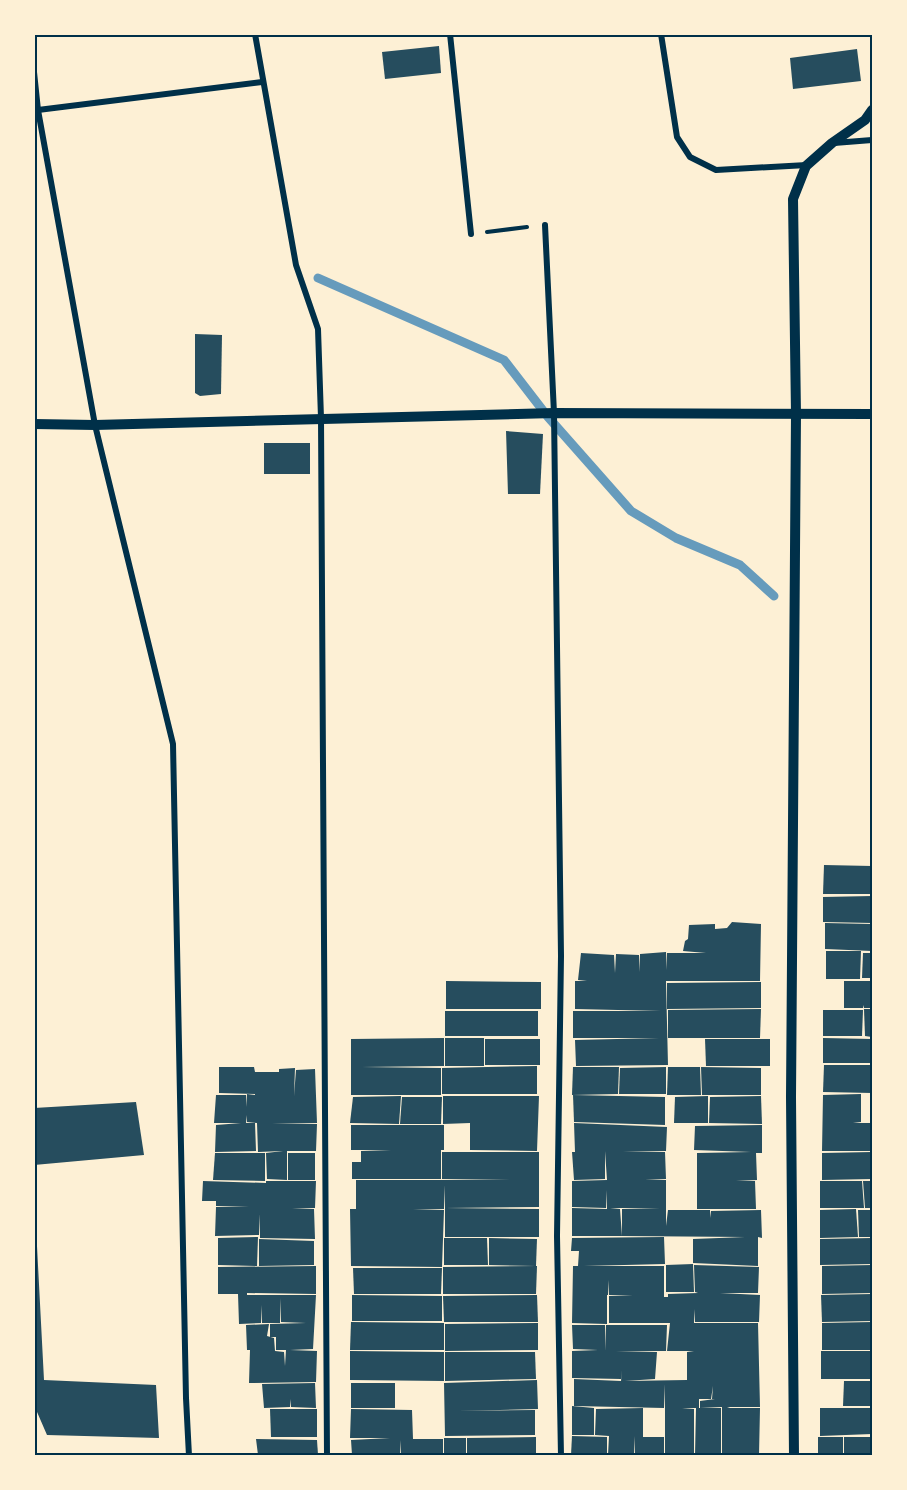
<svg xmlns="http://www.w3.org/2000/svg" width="907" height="1490" viewBox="0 0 907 1490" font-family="'IBM Plex Sans',sans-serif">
	<rect width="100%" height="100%" fill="#fdf0d5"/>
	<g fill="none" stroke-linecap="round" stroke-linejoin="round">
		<polyline stroke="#669bbc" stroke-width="9" points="318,278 504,360 548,417 631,511 676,538 740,565 774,596"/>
	</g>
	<g fill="#264d5e">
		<polygon points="439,46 441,73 385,79 382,52"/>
		<polygon points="857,49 861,81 793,89 790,58"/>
		<polygon points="195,334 222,335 221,394 200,396 195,393"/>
		<polygon points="506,431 543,434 540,494 508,494"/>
		<rect x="264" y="443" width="46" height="31"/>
		<polygon points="824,865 872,866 872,894 823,894"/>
		<polygon points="872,896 872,923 823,922 823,897"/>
		<polygon points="732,922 761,924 760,981 666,981 668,1065 576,1066 575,1040 659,1038 573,1038 573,1011 661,1011 575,1009 575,981 587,981 578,980 581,953 614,955 615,973 616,954 639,955 640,972 640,954 666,952 667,970 667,953 706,953 683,951 685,941 688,939 689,925 715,924 715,929 727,928"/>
		<polygon points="825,923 872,924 872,951 825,949"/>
		<polygon points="826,951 861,951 860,979 826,979"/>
		<polygon points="863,953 872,953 872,978 862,978"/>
		<polygon points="446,981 541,982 541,1009 446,1009"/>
		<polygon points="844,981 872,981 872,1008 864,1008 863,1005 863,1008 844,1008"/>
		<polygon points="761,982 761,1008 667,1009 667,983"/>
		<polygon points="761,1009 760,1038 668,1038 668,1010"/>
		<polygon points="864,1009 872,1009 872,1037 865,1036"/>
		<polygon points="823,1010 863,1010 862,1036 823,1036"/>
		<rect x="445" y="1011" width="93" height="25"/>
		<polygon points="444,1038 444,1066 362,1067 441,1068 441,1095 351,1095 351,1039"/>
		<rect x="445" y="1038" width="39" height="28"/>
		<polygon points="823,1038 872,1039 872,1063 823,1063"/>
		<rect x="485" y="1039" width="55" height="26"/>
		<polygon points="705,1039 770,1039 770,1066 706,1066"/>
		<polygon points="824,1065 872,1065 872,1093 823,1092"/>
		<polygon points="537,1066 537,1094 442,1094 442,1068"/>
		<polygon points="219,1067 254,1067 255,1072 279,1072 279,1069 295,1068 294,1096 296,1070 315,1069 317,1123 272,1123 317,1124 316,1151 287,1151 287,1180 267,1179 266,1153 283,1151 258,1152 257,1123 247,1122 247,1115 246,1123 255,1123 256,1151 215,1152 216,1125 241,1123 214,1123 216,1095 246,1095 246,1107 247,1094 255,1095 255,1094 219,1093"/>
		<polygon points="573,1067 619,1067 618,1094 572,1095"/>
		<polygon points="666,1067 666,1094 619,1094 620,1068"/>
		<polygon points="668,1067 700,1067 701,1095 667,1095"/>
		<polygon points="701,1067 761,1068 761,1095 702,1095"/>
		<polygon points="861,1094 861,1122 853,1123 872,1123 872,1151 822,1151 823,1095"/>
		<polygon points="573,1095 665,1097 665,1125 574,1122"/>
		<polygon points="401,1096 399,1124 350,1123 353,1097"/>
		<polygon points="443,1096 539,1096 537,1151 470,1150 470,1123 443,1124"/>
		<polygon points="708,1096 708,1123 674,1123 675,1097"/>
		<polygon points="761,1096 762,1124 709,1123 710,1097"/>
		<polygon points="402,1097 442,1097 441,1124 400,1124"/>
		<polygon points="136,1102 144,1155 34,1165 34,1108"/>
		<polygon points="574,1123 667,1127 666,1151 623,1151 665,1152 666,1179 645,1180 666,1180 666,1226 668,1210 710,1210 710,1218 711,1211 761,1210 762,1238 758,1237 758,1266 693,1263 693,1239 745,1237 622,1236 622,1209 660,1208 610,1208 620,1209 622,1236 572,1236 572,1208 607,1209 606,1190 606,1208 572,1207 572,1181 607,1180 605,1151 605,1179 574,1180 572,1152 575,1152"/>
		<polygon points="351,1125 444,1125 444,1150 441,1150 441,1179 352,1179 352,1162 361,1162 361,1151 391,1150 351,1150"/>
		<polygon points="762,1125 762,1153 756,1153 757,1180 736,1181 755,1181 756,1209 697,1209 697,1153 751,1152 694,1150 695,1126"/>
		<polygon points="442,1152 539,1152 539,1207 445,1208 444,1185 444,1209 413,1209 444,1210 442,1267 351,1266 350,1209 356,1209 356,1180 516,1180 442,1179"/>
		<polygon points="872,1152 872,1179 822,1180 822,1153"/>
		<polygon points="215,1153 265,1153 265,1181 213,1180"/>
		<rect x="288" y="1153" width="27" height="27"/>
		<polygon points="203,1181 266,1183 266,1181 316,1181 315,1208 292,1208 314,1209 315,1239 260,1238 260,1214 259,1235 215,1236 216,1207 249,1207 216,1206 216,1201 202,1201"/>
		<polygon points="820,1181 862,1181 864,1208 820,1208"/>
		<polygon points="863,1181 872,1181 872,1208 865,1208"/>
		<polygon points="445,1208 539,1209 539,1237 445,1237"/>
		<polygon points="856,1209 858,1237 820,1238 820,1210"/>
		<polygon points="858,1210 872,1210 872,1237 859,1237"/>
		<polygon points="34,1227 36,1227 44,1380 156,1385 159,1438 47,1435 34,1405"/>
		<polygon points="258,1237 257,1266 218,1265 218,1238"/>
		<polygon points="664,1237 665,1264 584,1266 664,1266 664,1297 668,1297 668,1294 698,1293 695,1292 694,1265 759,1267 758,1293 720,1293 760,1295 759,1322 695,1322 694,1309 694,1323 758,1323 760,1407 730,1407 730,1396 730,1407 727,1408 760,1408 759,1455 722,1455 722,1407 700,1408 700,1401 715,1399 712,1399 713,1386 711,1399 699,1399 699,1408 721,1408 721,1455 695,1455 696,1408 682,1408 694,1409 694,1453 665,1453 665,1384 664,1408 574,1406 574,1379 621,1381 622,1370 621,1379 572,1378 572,1351 598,1350 573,1349 572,1325 605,1325 606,1351 606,1325 667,1325 666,1351 616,1351 657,1352 655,1379 625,1381 687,1380 687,1352 694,1351 667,1351 670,1323 692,1323 609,1323 609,1296 633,1296 609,1295 609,1280 608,1295 607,1295 607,1324 572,1323 573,1266 578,1266 579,1251 571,1251 572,1238"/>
		<polygon points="444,1238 487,1238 488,1265 444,1265"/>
		<polygon points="489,1238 537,1239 536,1266 489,1265"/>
		<polygon points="872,1238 872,1264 820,1265 820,1239"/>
		<polygon points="259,1239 314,1241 314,1265 259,1266"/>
		<polygon points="693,1264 694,1292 666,1292 666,1265"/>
		<polygon points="872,1265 872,1293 822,1294 822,1266"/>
		<polygon points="316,1266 316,1294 247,1293 247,1295 316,1295 313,1349 290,1350 317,1351 316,1382 249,1383 250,1350 247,1350 246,1325 269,1324 267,1336 274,1338 275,1351 284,1352 285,1366 286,1350 276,1350 276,1337 270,1337 270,1324 306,1323 281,1322 280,1298 280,1323 262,1323 261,1305 261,1323 239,1324 238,1294 218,1294 218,1267"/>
		<polygon points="537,1266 536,1294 443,1294 443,1267"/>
		<polygon points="353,1268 442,1268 441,1294 354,1294"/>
		<polygon points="872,1294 872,1321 822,1322 821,1295"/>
		<polygon points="352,1295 442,1296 442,1321 352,1321"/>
		<polygon points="537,1295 538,1322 444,1322 443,1296"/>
		<polygon points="351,1322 444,1323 444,1350 350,1350"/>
		<polygon points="872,1322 872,1350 822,1350 822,1323"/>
		<polygon points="538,1323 538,1350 445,1351 445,1324"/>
		<polygon points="350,1351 444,1352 444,1381 350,1380"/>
		<rect x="821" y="1351" width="51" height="28"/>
		<polygon points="445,1352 535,1352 536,1379 445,1381"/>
		<polygon points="537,1380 538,1409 457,1411 535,1410 535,1435 445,1436 444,1383"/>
		<polygon points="844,1381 872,1381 872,1406 843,1406"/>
		<polygon points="315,1383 316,1408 291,1407 291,1399 290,1407 264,1408 262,1384"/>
		<rect x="351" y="1383" width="44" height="25"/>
		<polygon points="572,1406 594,1408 594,1435 572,1435"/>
		<polygon points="643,1408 643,1437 664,1437 664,1455 635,1455 634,1436 634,1455 608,1455 609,1436 595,1435 596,1409"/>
		<polygon points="820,1408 872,1408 872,1434 820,1436"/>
		<polygon points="270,1409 317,1409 317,1437 271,1437"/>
		<polygon points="351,1409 412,1410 413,1439 443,1439 443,1455 401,1455 400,1440 400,1455 352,1455 351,1440 390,1438 350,1438"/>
		<polygon points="572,1436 607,1437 607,1455 571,1455"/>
		<polygon points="536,1437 536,1455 467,1455 467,1438"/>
		<rect x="818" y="1437" width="25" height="18"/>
		<rect x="844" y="1437" width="26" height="18"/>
		<rect x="444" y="1438" width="22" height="17"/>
		<polygon points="256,1439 317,1440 318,1455 258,1455"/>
	</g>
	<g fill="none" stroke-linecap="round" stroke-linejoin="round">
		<polyline stroke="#003049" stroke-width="4" points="487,232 527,227"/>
		<g stroke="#003049" stroke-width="6">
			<polyline points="255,34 296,265 318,329 321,418 327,1456"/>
			<polyline points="450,34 471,234"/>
			<polyline points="661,34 677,137 690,157 716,170 807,165"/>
			<polyline points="34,72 38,110 95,425 173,744 186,1398 189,1456"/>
			<polyline points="38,110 262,82"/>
			<polyline points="834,143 872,140"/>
			<polyline points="545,225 554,413 561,956 557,1236 561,1456"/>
		</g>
		<g stroke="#003049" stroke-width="10">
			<polyline points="34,424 95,425 554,413 872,414"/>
			<polyline points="794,1456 791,1097 796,414 793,199 806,166 832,143 865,120 872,110"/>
		</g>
	</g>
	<rect width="907" height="1490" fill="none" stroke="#fdf0d5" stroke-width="72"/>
	<rect x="36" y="36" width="835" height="1418" fill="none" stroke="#003049" stroke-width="2"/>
</svg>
